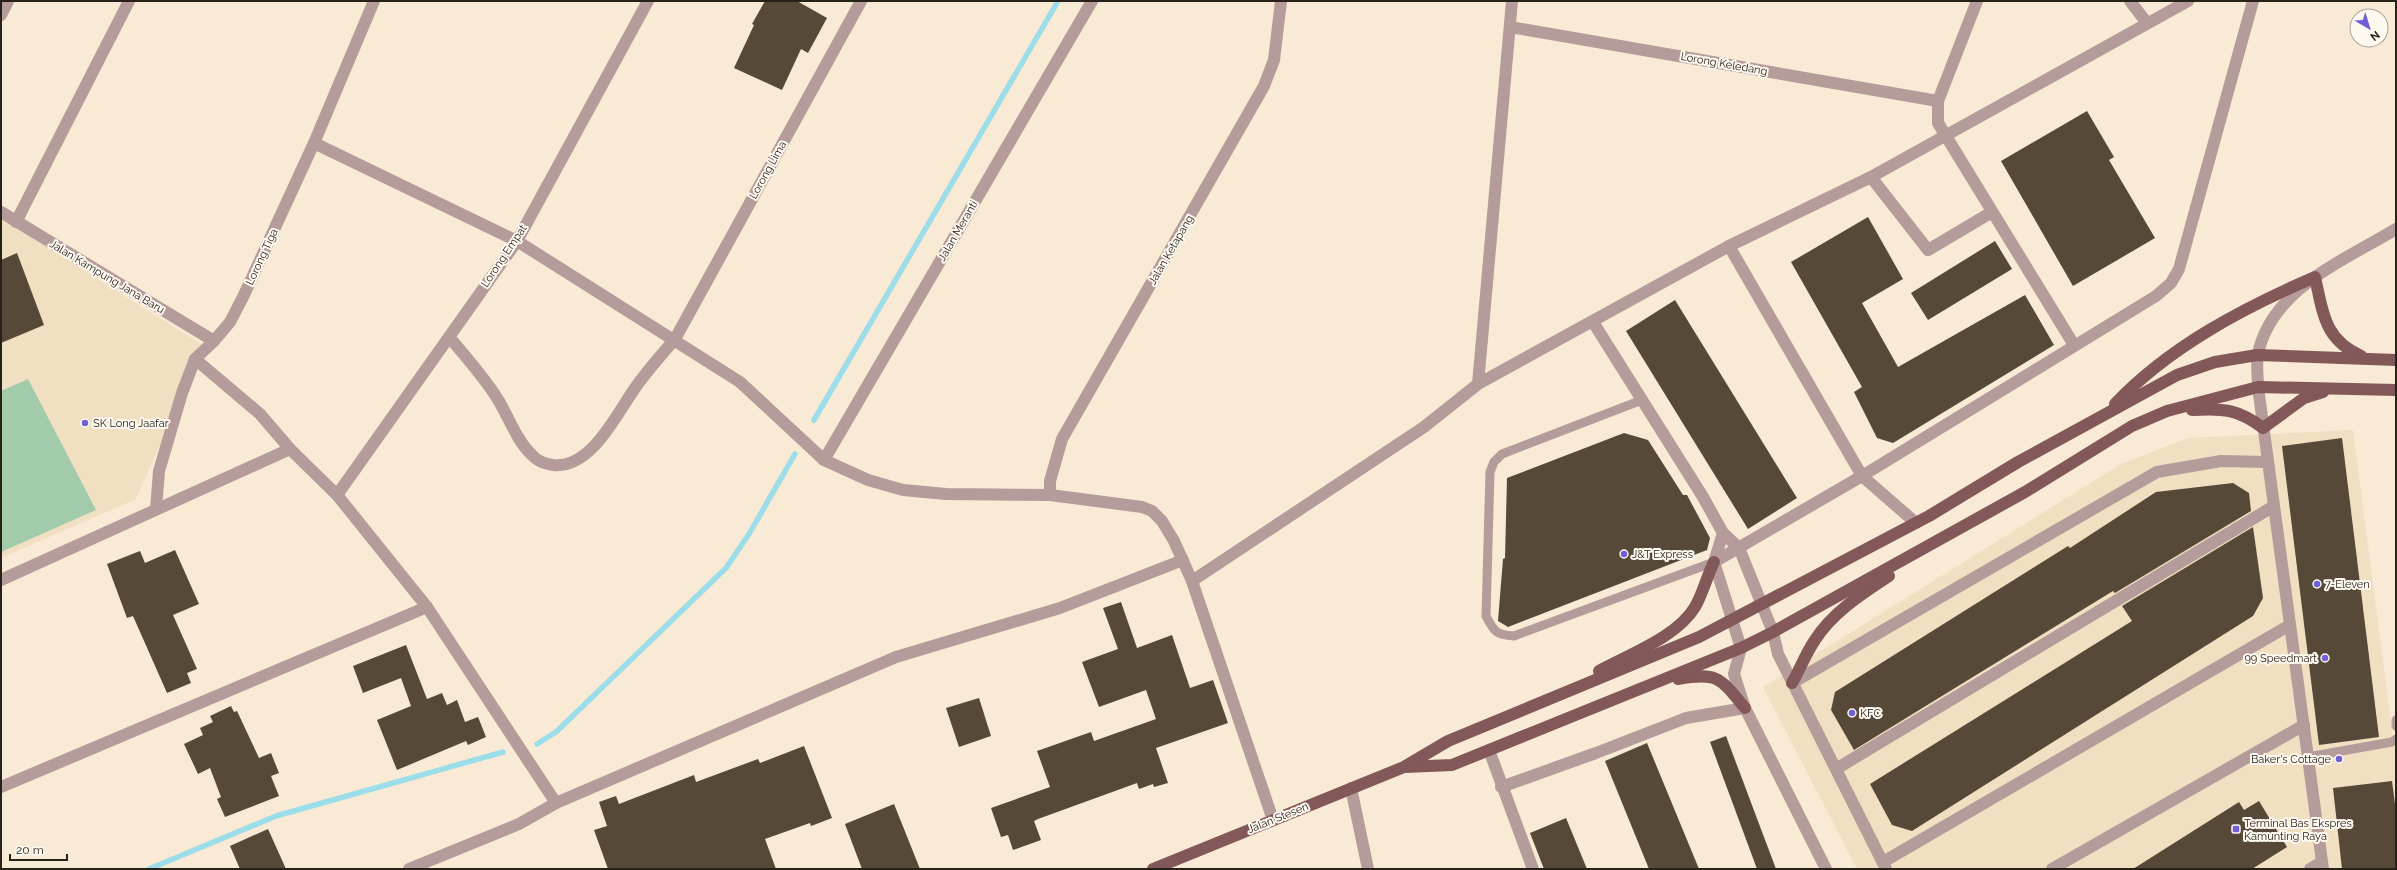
<svg xmlns="http://www.w3.org/2000/svg" width="2397" height="870" viewBox="0 0 2397 870" font-family="Raleway,sans-serif">
	<rect width="100%" height="100%" fill="#f8ead4"/>
	<g fill="#f1dfc2">
		<polygon points="1,218 204,346 136,499 1,558"/>
		<polygon points="2353,430 2396,761 2396,869 1857,869 1763,687 2121,464 2188,438"/>
	</g>
	<polygon fill="#a2cbab" points="28,379 96,510 1,552 1,391"/>
	<g fill="none" stroke-linecap="round" stroke-linejoin="round">
		<g stroke="#9cddea" stroke-width="5.5">
			<polyline points="814,420 1058,1"/>
			<polyline points="537,744 556,732 726,568 749,534 795,454"/>
			<polyline points="149,869 276,816 503,752"/>
		</g>
	</g>
	<g fill="#564937">
		<polygon points="765,1 797,1 827,18 808,53 801,49 782,90 734,68 754,25 752,24"/>
		<polygon points="2087,111 2114,157 2109,160 2155,238 2073,286 2001,161"/>
		<polygon points="1868,217 1903,279 1862,303 1898,367 2025,295 2054,345 1893,443 1877,438 1854,392 1862,387 1791,262"/>
		<polygon points="1995,241 2012,269 1928,320 1911,293"/>
		<polygon points="17,253 44,325 1,343 1,260"/>
		<polygon points="1675,300 1797,498 1748,529 1626,331"/>
		<polygon points="1624,433 1648,440 1683,495 1687,495 1710,538 1707,550 1508,627 1498,621 1503,559 1505,558 1507,478"/>
		<polygon points="2342,438 2379,737 2319,745 2282,446"/>
		<polygon points="2233,483 2249,493 2251,511 2115,593 2113,591 1854,750 1831,710 1835,692 2068,546 2070,548 2156,492"/>
		<polygon points="2253,527 2263,598 2253,616 1912,831 1892,825 1870,784 2132,621 2122,606"/>
		<polygon points="175,550 199,604 173,615 197,669 187,673 191,683 167,693 133,616 127,618 107,564 140,551 145,563"/>
		<polygon points="1121,602 1137,648 1172,635 1190,688 1213,680 1228,723 1156,748 1168,783 1154,787 1153,784 1139,789 1137,783 1038,819 1034,821 1041,840 1013,850 1008,835 1001,837 991,808 1050,787 1037,751 1091,732 1094,741 1156,719 1146,690 1099,707 1082,662 1118,649 1103,608"/>
		<polygon points="406,645 427,699 442,693 447,705 457,700 465,722 478,717 486,737 468,745 466,741 397,770 377,720 411,706 401,678 363,693 353,666"/>
		<polygon points="979,698 991,736 959,747 946,708"/>
		<polygon points="231,706 234,712 237,711 259,758 271,753 279,773 271,776 279,796 225,817 217,799 221,797 210,768 198,774 184,744 203,735 200,728 213,722 210,716"/>
		<polygon points="1726,736 1776,869 1757,869 1710,742"/>
		<polygon points="1647,743 1699,869 1649,869 1605,761"/>
		<polygon points="804,746 832,818 811,826 810,823 765,839 776,869 608,869 594,830 607,826 599,802 616,796 619,804 694,775 696,782 758,759 760,763"/>
		<polygon points="2392,781 2396,812 2396,869 2342,869 2333,788"/>
		<polygon points="2259,801 2287,847 2252,869 2133,869 2239,802 2244,810"/>
		<polygon points="894,804 920,869 862,869 845,824"/>
		<polygon points="1566,818 1587,869 1544,869 1530,833"/>
		<polygon points="268,829 286,869 240,869 230,846"/>
	</g>
	<g fill="none" stroke-linecap="round" stroke-linejoin="round">
		<g stroke="#b59b9a" stroke-width="9">
			<path d="M1642 400 1502 454 1494 462 1490 472 1486 616C1494 632 1497 635 1514 636L1714 562"/>
			<polyline points="2396,720 2396,726"/>
			<polyline points="2308,757 2392,742 2396,739"/>
		</g>
		<g stroke="#b59b9a" stroke-width="12">
			<polyline points="1977,1 1938,101 1938,123 2074,345"/>
			<polyline points="2130,1 2147,23"/>
			<polyline points="1,15 8,1"/>
			<polyline points="1510,27 1938,101"/>
			<polyline points="314,143 517,241 740,382 824,460 868,480 903,490 946,494 1050,495 1142,507 1152,511 1162,521 1174,541 1192,581 1273,820"/>
			<polyline points="1871,177 1928,250 1992,212"/>
			<polyline points="1,212 214,341"/>
			<polyline points="16,222 129,1"/>
			<polyline points="1729,246 1862,476 1916,523"/>
			<polyline points="1593,322 1703,497 1723,533 1739,548 1773,632 1778,654 1886,869"/>
			<path d="M449 337C466 357 483 376 497 398 509 417 516 440 532 455 537 461 546 464 553 465 591 469 616 415 635 388 647 371 661 355 675 339L861 1"/>
			<polyline points="195,359 260,414 290,449 337,495 427,607 556,803"/>
			<polyline points="1478,384 1512,1"/>
			<polyline points="824,460 1092,1"/>
			<polyline points="337,495 517,241 648,1"/>
			<polyline points="1050,495 1050,481 1062,439 1264,86 1274,60 1281,1"/>
			<polyline points="156,509 159,471 182,393 195,359 214,341 230,322 243,297 314,143 374,1"/>
			<polyline points="1723,533 1714,562 1741,648 1734,674 1745,708 1826,869"/>
			<polyline points="1714,562 1862,476 2156,296 2171,283 2179,269 2253,1"/>
			<polyline points="1,580 290,449"/>
			<polyline points="1192,581 1424,427 1478,384 1729,246 1871,177 2188,1"/>
			<polyline points="1792,683 2157,472 2221,461 2268,462"/>
			<polyline points="1489,750 1533,869"/>
			<polyline points="1836,769 2274,506"/>
			<polyline points="1,787 427,607"/>
			<polyline points="1501,787 1596,753 1686,718 1745,708"/>
			<polyline points="1351,788 1368,869"/>
			<polyline points="1883,862 2290,625"/>
			<polyline points="409,869 519,824 556,803 896,657 1060,608 1183,560"/>
			<polyline points="2052,869 2304,725"/>
			<polyline points="2310,869 2322,862"/>
			<path d="M2323 869 2258 387C2258 377 2256 364 2258 354 2271 289 2345 260 2396 229"/>
		</g>
		<g stroke="#835858" stroke-width="12">
			<path d="M2115 404C2169 347 2243 308 2315 277 2323 313 2324 339 2361 356"/>
			<path d="M2192 410C2223 408 2238 409 2263 428L2304 398 2323 392"/>
			<path d="M1599 671C1630 654 1677 637 1695 607 1703 593 1707 576 1714 562"/>
			<path d="M1678 679C1719 672 1720 678 1745 708"/>
			<path d="M1792 683C1800 669 1806 653 1815 640 1833 612 1862 594 1889 576"/>
			<polyline points="1405,767 1452,765 1741,648 1773,632 2025,492 2132,426 2167,411 2258,387 2396,390"/>
			<polyline points="1153,869 1404,767 1448,741 1699,637 1929,516 2018,462 2177,375 2215,362 2257,355 2396,360"/>
		</g>
	</g>
	<g fill="#715ed8" stroke="#fef9f0" stroke-width="1.5">
		<circle cx="85" cy="423" r="4"/>
		<circle cx="1624" cy="554" r="4"/>
		<circle cx="2317" cy="584" r="4"/>
		<circle cx="2325" cy="658" r="4"/>
		<circle cx="1852" cy="713" r="4"/>
		<circle cx="2339" cy="759" r="4"/>
		<rect x="2232" y="825" width="8" height="8" rx="2"/>
	</g>
	<g text-anchor="middle" dominant-baseline="central" stroke-width="4" stroke-linejoin="round" paint-order="stroke">
		<g font-size="11" fill="#262119" stroke="#fef9f0">
			<text transform="translate(1724 64) rotate(10)">Lorong Keledang</text>
			<text transform="translate(768 170) rotate(-61)">Lorong Lima</text>
			<text transform="translate(958 231) rotate(-60)">Jalan Meranti</text>
			<text transform="translate(1171 250) rotate(-60)">Jalan Ketapang</text>
			<text transform="translate(504 256) rotate(-56)">Lorong Empat</text>
			<text transform="translate(262 257) rotate(-65)">Lorong Tiga</text>
			<text transform="translate(107 277) rotate(31)">Jalan Kampung Jana Baru</text>
			<text transform="translate(1278 818) rotate(-22)">Jalan Stesen</text>
		</g>
		<g font-size="11" fill="#262119" stroke="#fef9f0" text-anchor="start">
			<text x="93" y="423">SK Long Jaafar</text>
			<text x="1632" y="554">J&amp;T Express</text>
			<text x="2325" y="584">7-Eleven</text>
			<text x="2317" y="658" text-anchor="end">99 Speedmart</text>
			<text x="1860" y="713">KFC</text>
			<text x="2331" y="759" text-anchor="end">Baker's Cottage</text>
			<text x="2244" y="823">Terminal Bas Ekspres<tspan x="2244" dy="13">Kamunting Raya</tspan></text>
		</g>
	</g>
	<rect width="2397" height="870" fill="none" stroke="#262119" stroke-width="4"/>
	<g transform="translate(2369 28) rotate(142)"><circle r="19" fill="#fef9f0" stroke="#a8a39a"/>
	<path d="M0-3L7 15L0 10L-7 15Z" fill="#715ed8"/>
	<text y="-6" font-size="11" font-weight="bold" text-anchor="middle" fill="#262119">N</text>
	</g>
	<path d="M10 854v6h57v-6" fill="none" stroke="#262119" stroke-width="2"/>
	<text x="16" y="854" font-size="12" fill="#262119" stroke="#fef9f0" stroke-width="3" paint-order="stroke">20 m</text>
</svg>
